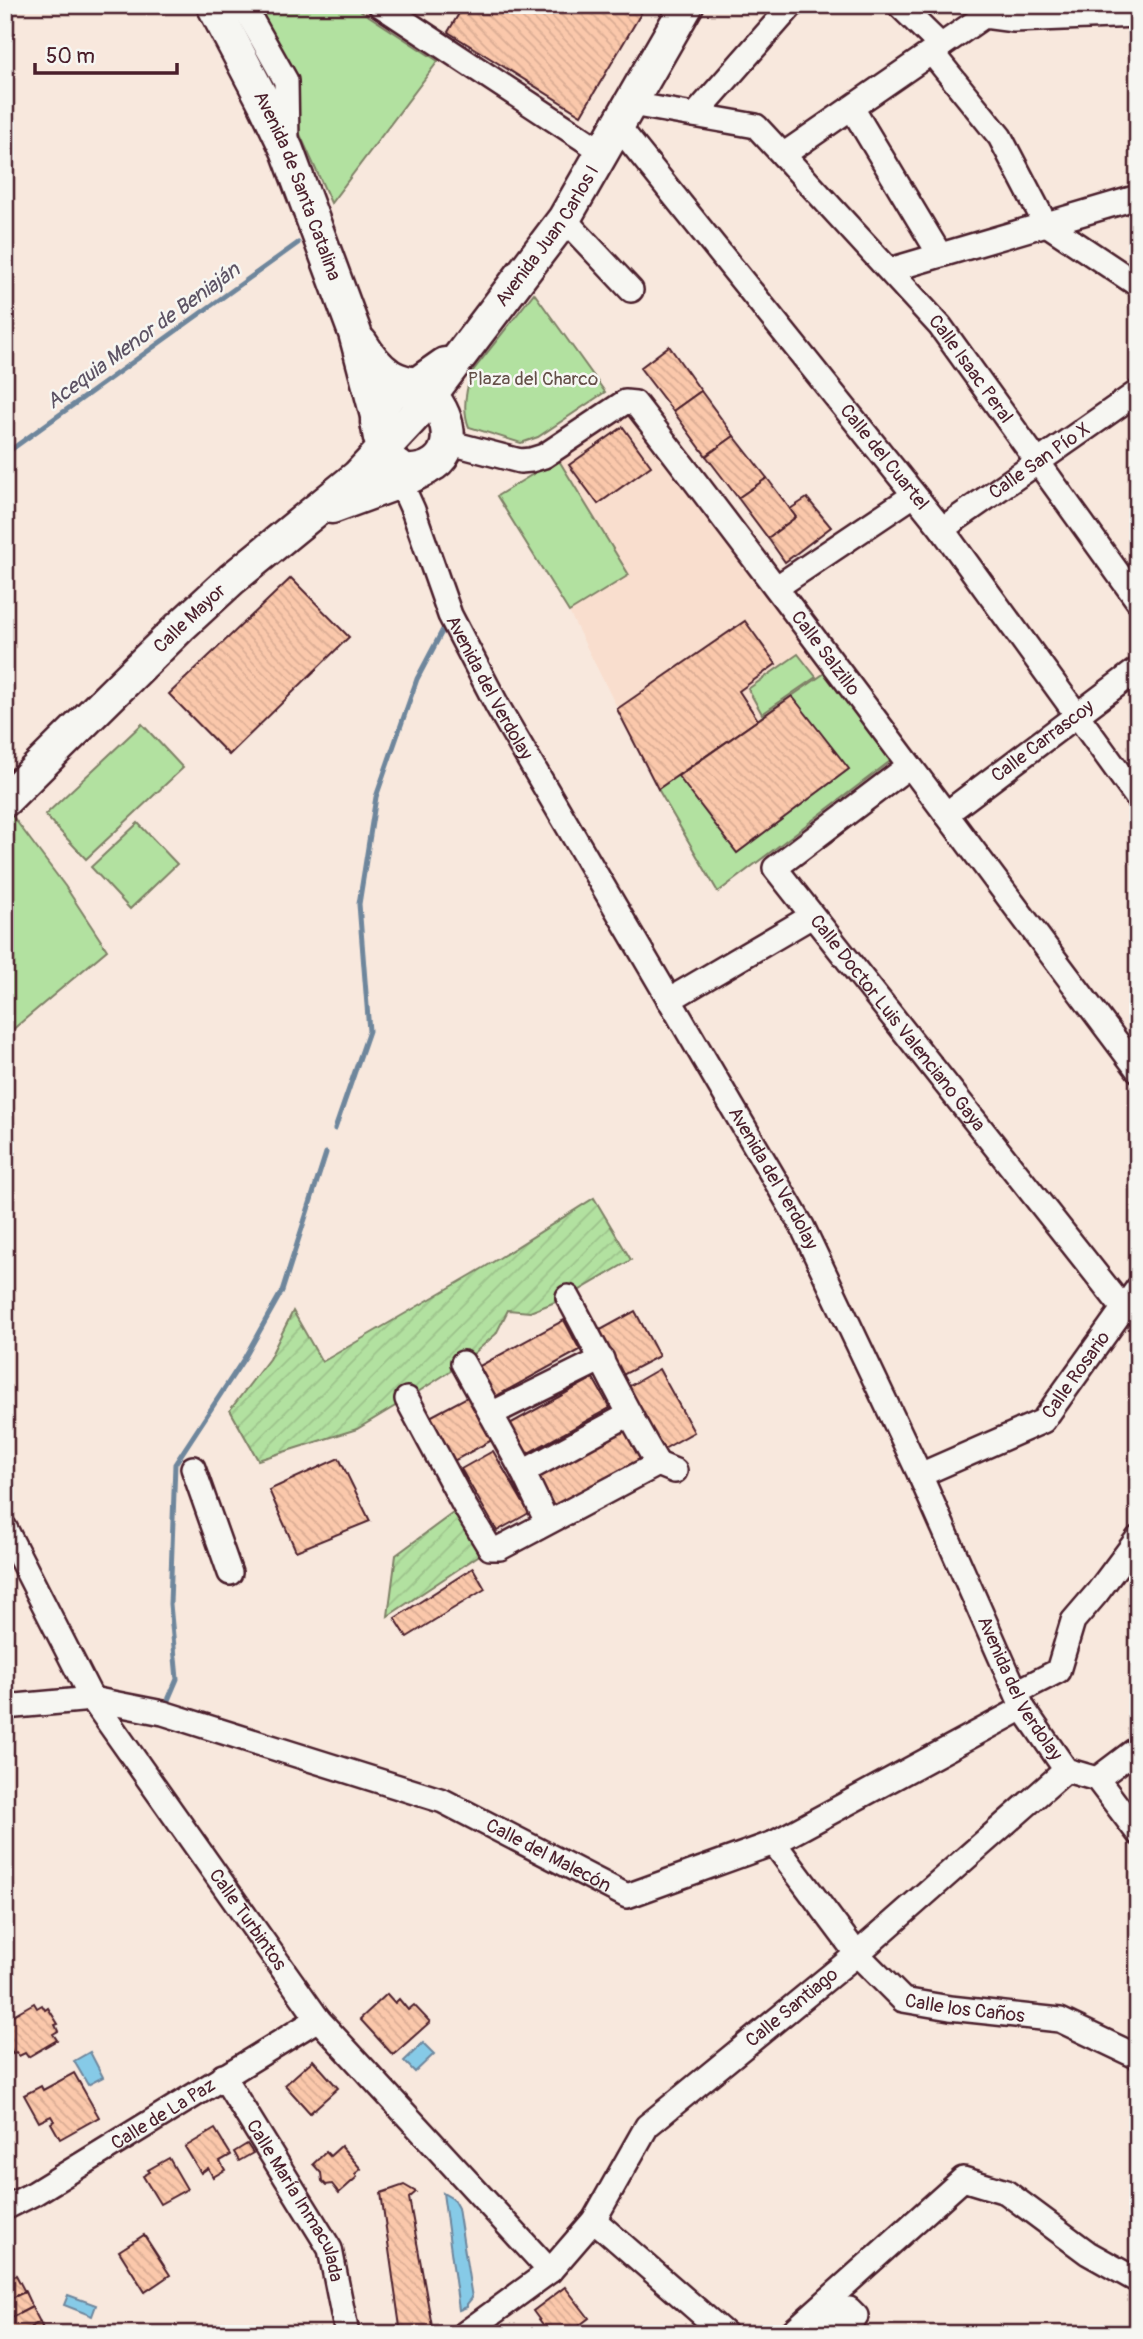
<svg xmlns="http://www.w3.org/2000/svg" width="1143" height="2339" viewBox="0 0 1143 2339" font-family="Pangolin,sans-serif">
	<defs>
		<pattern id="garden-furrows" width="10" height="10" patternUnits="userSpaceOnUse" patternTransform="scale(1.75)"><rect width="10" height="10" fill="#b2e1a0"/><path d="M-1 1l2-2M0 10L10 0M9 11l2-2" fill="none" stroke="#9bc18a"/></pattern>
		<pattern id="building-back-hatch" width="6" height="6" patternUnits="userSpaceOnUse" patternTransform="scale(1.75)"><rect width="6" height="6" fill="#fbc8ab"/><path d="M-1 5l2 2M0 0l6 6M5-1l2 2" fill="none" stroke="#d9ab93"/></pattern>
	</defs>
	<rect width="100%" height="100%" fill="#f8e8dd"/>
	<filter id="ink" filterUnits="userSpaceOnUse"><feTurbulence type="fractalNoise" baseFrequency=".0143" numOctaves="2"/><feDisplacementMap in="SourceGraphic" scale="14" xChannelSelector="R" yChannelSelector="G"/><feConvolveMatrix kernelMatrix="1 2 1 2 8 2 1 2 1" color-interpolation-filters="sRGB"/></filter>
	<g filter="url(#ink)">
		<polygon fill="#f9dece" points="635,403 835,666 658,789 569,612 497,496 558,459"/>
		<g fill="#b2e1a0" stroke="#7e8066" stroke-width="2">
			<polygon points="257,5 352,5 438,61 331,203 298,130 294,76"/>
			<path d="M534 293 605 392 538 437 521 443 469 427C462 410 466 389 472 372Z"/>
			<polygon points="558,459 629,575 569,612 497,496"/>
			<polygon points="798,654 816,677 762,714 748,689"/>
			<polygon points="835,666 893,759 718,892 658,789"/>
			<polygon points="142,724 183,768 86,859 45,815"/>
			<polygon points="5,806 65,886 107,950 5,1036"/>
			<polygon points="138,823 177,864 130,909 91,867"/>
		</g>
		<g fill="url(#garden-furrows)" stroke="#7e8066" stroke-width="2">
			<polygon points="594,1198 631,1260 568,1297 530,1312 508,1310 496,1334 463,1363 407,1399 357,1429 258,1460 230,1410 269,1359 293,1311 322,1362 485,1267"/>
			<polygon points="464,1505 490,1548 388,1616 396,1555"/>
		</g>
		<g fill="#86cae7" stroke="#6e869c" stroke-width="2">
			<polygon points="423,2043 434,2054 415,2072 404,2061"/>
			<polygon points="90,2052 103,2077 88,2085 74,2061"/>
			<polygon points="443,2193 453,2199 458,2208 472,2298 467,2304 467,2307 459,2310"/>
			<polygon points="68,2295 96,2305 92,2316 64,2305"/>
		</g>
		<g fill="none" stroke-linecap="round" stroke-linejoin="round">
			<g stroke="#6e869c" stroke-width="5">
				<polyline points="5,454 298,243"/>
				<polyline points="335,1129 369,1031 359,904 376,797 417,679 447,622"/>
				<polyline points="165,1707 177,1679 170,1604 175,1464 245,1357 282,1291 326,1153"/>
			</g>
		</g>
		<g fill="url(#building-back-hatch)" stroke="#4a1f2b" stroke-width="2">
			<polygon points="464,5 646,5 581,115 448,32"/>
			<polygon points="669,346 701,391 673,411 640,368"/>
			<polygon points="701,391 734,436 706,456 673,411"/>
			<polygon points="623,427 651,466 598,504 569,465"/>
			<polygon points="734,436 767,478 738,498 706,456"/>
			<polygon points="767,478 796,517 768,538 738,498"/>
			<polygon points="807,498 831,527 785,562 768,538 796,517 790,509"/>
			<polygon points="291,578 349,637 229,755 169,694"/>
			<polygon points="745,621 776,664 739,691 758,720 658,789 617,709"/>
			<polygon points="792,696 849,769 737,853 678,776"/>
			<polygon points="635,1311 659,1356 619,1377 595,1333"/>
			<polygon points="564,1320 580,1350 493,1398 476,1368"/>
			<polygon points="659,1369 694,1432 662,1450 626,1388"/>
			<polygon points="593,1378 610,1408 523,1456 506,1426"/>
			<polygon points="469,1396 492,1440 452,1462 428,1418"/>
			<polygon points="624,1429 640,1459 553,1507 537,1478"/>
			<polygon points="493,1451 529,1513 497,1531 461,1469"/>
			<polygon points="339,1458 370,1521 296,1551 269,1490"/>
			<polygon points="473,1568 485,1589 407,1637 395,1618"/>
			<polygon points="387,1994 395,2003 399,1999 408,2010 414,2005 430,2022 393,2055 360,2019"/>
			<polygon points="34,2003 37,2008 42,2005 45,2010 48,2008 58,2024 55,2025 58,2031 53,2034 57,2040 28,2057 25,2053 19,2056 16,2052 13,2054 5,2040 5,2026 9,2024 6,2019"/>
			<polygon points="313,2060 338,2088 310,2113 285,2085"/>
			<polygon points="74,2073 99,2117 60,2139 51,2123 54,2121 51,2116 39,2122 24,2095 41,2086 43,2090"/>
			<polygon points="215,2129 231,2155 220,2161 225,2170 213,2177 208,2168 201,2173 185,2147"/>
			<polygon points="247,2144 253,2153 239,2161 234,2152"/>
			<polygon points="341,2146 361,2169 355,2174 357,2177 339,2193 332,2184 326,2185 322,2181 321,2173 313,2164 326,2152 330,2156"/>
			<polygon points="169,2158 187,2189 160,2204 143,2176 150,2172 148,2170"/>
			<polygon points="404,2185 416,2192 409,2198 433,2332 401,2334 381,2193"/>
			<polygon points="144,2235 170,2275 145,2292 119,2251"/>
			<polygon points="5,2265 14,2276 5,2281"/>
			<polygon points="16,2275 25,2292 5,2301 5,2281"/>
			<polygon points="565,2287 589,2318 568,2334 550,2334 533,2311"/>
			<polygon points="25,2292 32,2307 7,2320 5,2301"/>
			<polygon points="32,2307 40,2322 19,2334 13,2334 7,2320"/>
			<polygon points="40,2322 45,2334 19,2334"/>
		</g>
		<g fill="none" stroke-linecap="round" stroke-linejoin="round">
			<g stroke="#4a1f2b" stroke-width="28">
				<g id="street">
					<polyline points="243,5 286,81 287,143"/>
					<polyline points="380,5 603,152"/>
					<polyline points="899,5 941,46"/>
					<polyline points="932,53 1000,137 1045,223 1138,285"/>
					<polyline points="631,104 756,126 783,155 984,16 1014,20 1138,15"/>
					<polyline points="852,108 940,255"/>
					<polyline points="695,115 792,5"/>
					<path id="s1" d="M618 126 942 529 1138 799"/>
					<path id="s2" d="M783 155 940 326 1138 601"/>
					<polyline points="564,219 631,290"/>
					<polyline points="890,270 1138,197"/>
					<path id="s3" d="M447 442 520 461 531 460 544 456 625 402 635 403C805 623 970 847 1138 1070"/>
					<path id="s4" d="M394 468 413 510 450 615 498 707 802 1226 920 1475 1023 1708 1066 1770 1097 1779 1138 1833"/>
					<path id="s5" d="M942 529 1138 392"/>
					<polyline points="777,587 914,495"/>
					<path id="s6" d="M909 766 775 868 1123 1308"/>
					<path id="s7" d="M946 814 1138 669"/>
					<polyline points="669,1000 812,916"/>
					<path d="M568 1297C599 1353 625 1410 658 1464"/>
					<polyline points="463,1363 523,1472 547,1522"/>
					<polyline points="407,1399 464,1505 490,1548 500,1548 658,1464 675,1471"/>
					<polyline points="491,1414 602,1359"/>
					<polyline points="193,1468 230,1573"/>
					<polyline points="523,1472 628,1415"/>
					<path id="s8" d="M920 1475 1043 1421 1138 1288"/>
					<path id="s9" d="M5 1528 92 1699 318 2019 550 2271"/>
					<polyline points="1017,1692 1058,1671 1073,1621 1097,1593 1138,1538"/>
					<path id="s10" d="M5 1707 92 1699 163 1713 443 1801 627 1896 774 1843 1023 1708"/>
					<polyline points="1097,1779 1138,1748"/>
					<path id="s11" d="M774 1843 857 1954 903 2000 950 2008 1060 2020 1138 2057"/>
					<path id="s12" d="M223 2076 330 2249 347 2334"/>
					<path id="s13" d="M5 2208 35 2193 318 2019"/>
					<polyline points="594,2220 725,2334"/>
					<polyline points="812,2317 849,2309 856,2316 840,2334"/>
					<path id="s14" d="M464 2334 550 2271 594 2220 647 2126 857 1954 1066 1770"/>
					<polyline points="790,2334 963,2179 1006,2192 1088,2253 1138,2281"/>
				</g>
			</g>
			<g stroke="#4a1f2b" stroke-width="37">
				<g id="secondary">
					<path id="s15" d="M213 5 265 104 287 150 355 333 377 416"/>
					<path d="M361 343C369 356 377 367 389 375 400 383 414 382 424 389 445 405 460 446 434 464 425 470 415 472 404 471L390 460 380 438 377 422 378 409 394 391 415 385 445 364"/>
					<polyline points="332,507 400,482 426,469"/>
					<path id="s16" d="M5 800 180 627 232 579 358 476 416 414 564 219 687 5"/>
				</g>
			</g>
			<use href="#street" stroke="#f6f6f2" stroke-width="23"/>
			<use href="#secondary" stroke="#f6f6f2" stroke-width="32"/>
		</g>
	</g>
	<g text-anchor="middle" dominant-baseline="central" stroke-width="5" stroke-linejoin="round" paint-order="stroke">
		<g font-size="19" fill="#4a1f2b" stroke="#f6f6f2">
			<text stroke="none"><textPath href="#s15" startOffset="200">Avenida de Santa Catalina</textPath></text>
			<text stroke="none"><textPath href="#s16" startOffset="786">Avenida Juan Carlos I</textPath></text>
			<text stroke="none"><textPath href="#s2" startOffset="285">Calle Isaac Peral</textPath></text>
			<text stroke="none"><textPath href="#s1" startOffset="425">Calle del Cuartel</textPath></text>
			<text stroke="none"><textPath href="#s5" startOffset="119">Calle San Pío X</textPath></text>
			<text stroke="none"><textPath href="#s16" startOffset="259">Calle Mayor</textPath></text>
			<text stroke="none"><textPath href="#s3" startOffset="522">Calle Salzillo</textPath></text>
			<text stroke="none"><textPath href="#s4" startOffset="240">Avenida del Verdolay</textPath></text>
			<text stroke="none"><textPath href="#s7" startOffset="121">Calle Carrascoy</textPath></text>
			<text stroke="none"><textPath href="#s6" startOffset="366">Calle Doctor Luis Valenciano Gaya</textPath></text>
			<text stroke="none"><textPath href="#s4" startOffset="807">Avenida del Verdolay</textPath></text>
			<text stroke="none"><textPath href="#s8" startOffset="191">Calle Rosario</textPath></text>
			<text stroke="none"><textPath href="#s4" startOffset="1374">Avenida del Verdolay</textPath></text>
			<text stroke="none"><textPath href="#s10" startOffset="572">Calle del Malecón</textPath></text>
			<text stroke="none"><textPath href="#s9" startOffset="462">Calle Turbintos</textPath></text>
			<text stroke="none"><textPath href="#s11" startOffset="266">Calle los Caños</textPath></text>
			<text stroke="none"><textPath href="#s14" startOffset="469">Calle Santiago</textPath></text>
			<text stroke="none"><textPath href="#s13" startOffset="184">Calle de La Paz</textPath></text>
			<text stroke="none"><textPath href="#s12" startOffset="145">Calle María Inmaculada</textPath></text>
		</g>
		<g font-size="19" fill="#645048" stroke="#f6f6f2">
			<text x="533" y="379">Plaza del Charco</text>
		</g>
		<g font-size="21" font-style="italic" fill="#5c5263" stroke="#f6f6f2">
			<text transform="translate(143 336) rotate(-36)">Acequia Menor de Beniaján</text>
		</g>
	</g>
	<rect width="1143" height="2339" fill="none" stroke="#f6f6f2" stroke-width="28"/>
	<rect x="14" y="14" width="1115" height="2311" fill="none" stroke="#4a1f2b" stroke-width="2.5" filter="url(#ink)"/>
	<path d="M35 63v10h142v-10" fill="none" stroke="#4a1f2b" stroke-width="3.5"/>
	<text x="46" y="63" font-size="21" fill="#4a1f2b" stroke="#f6f6f2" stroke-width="5" paint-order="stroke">50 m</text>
</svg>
